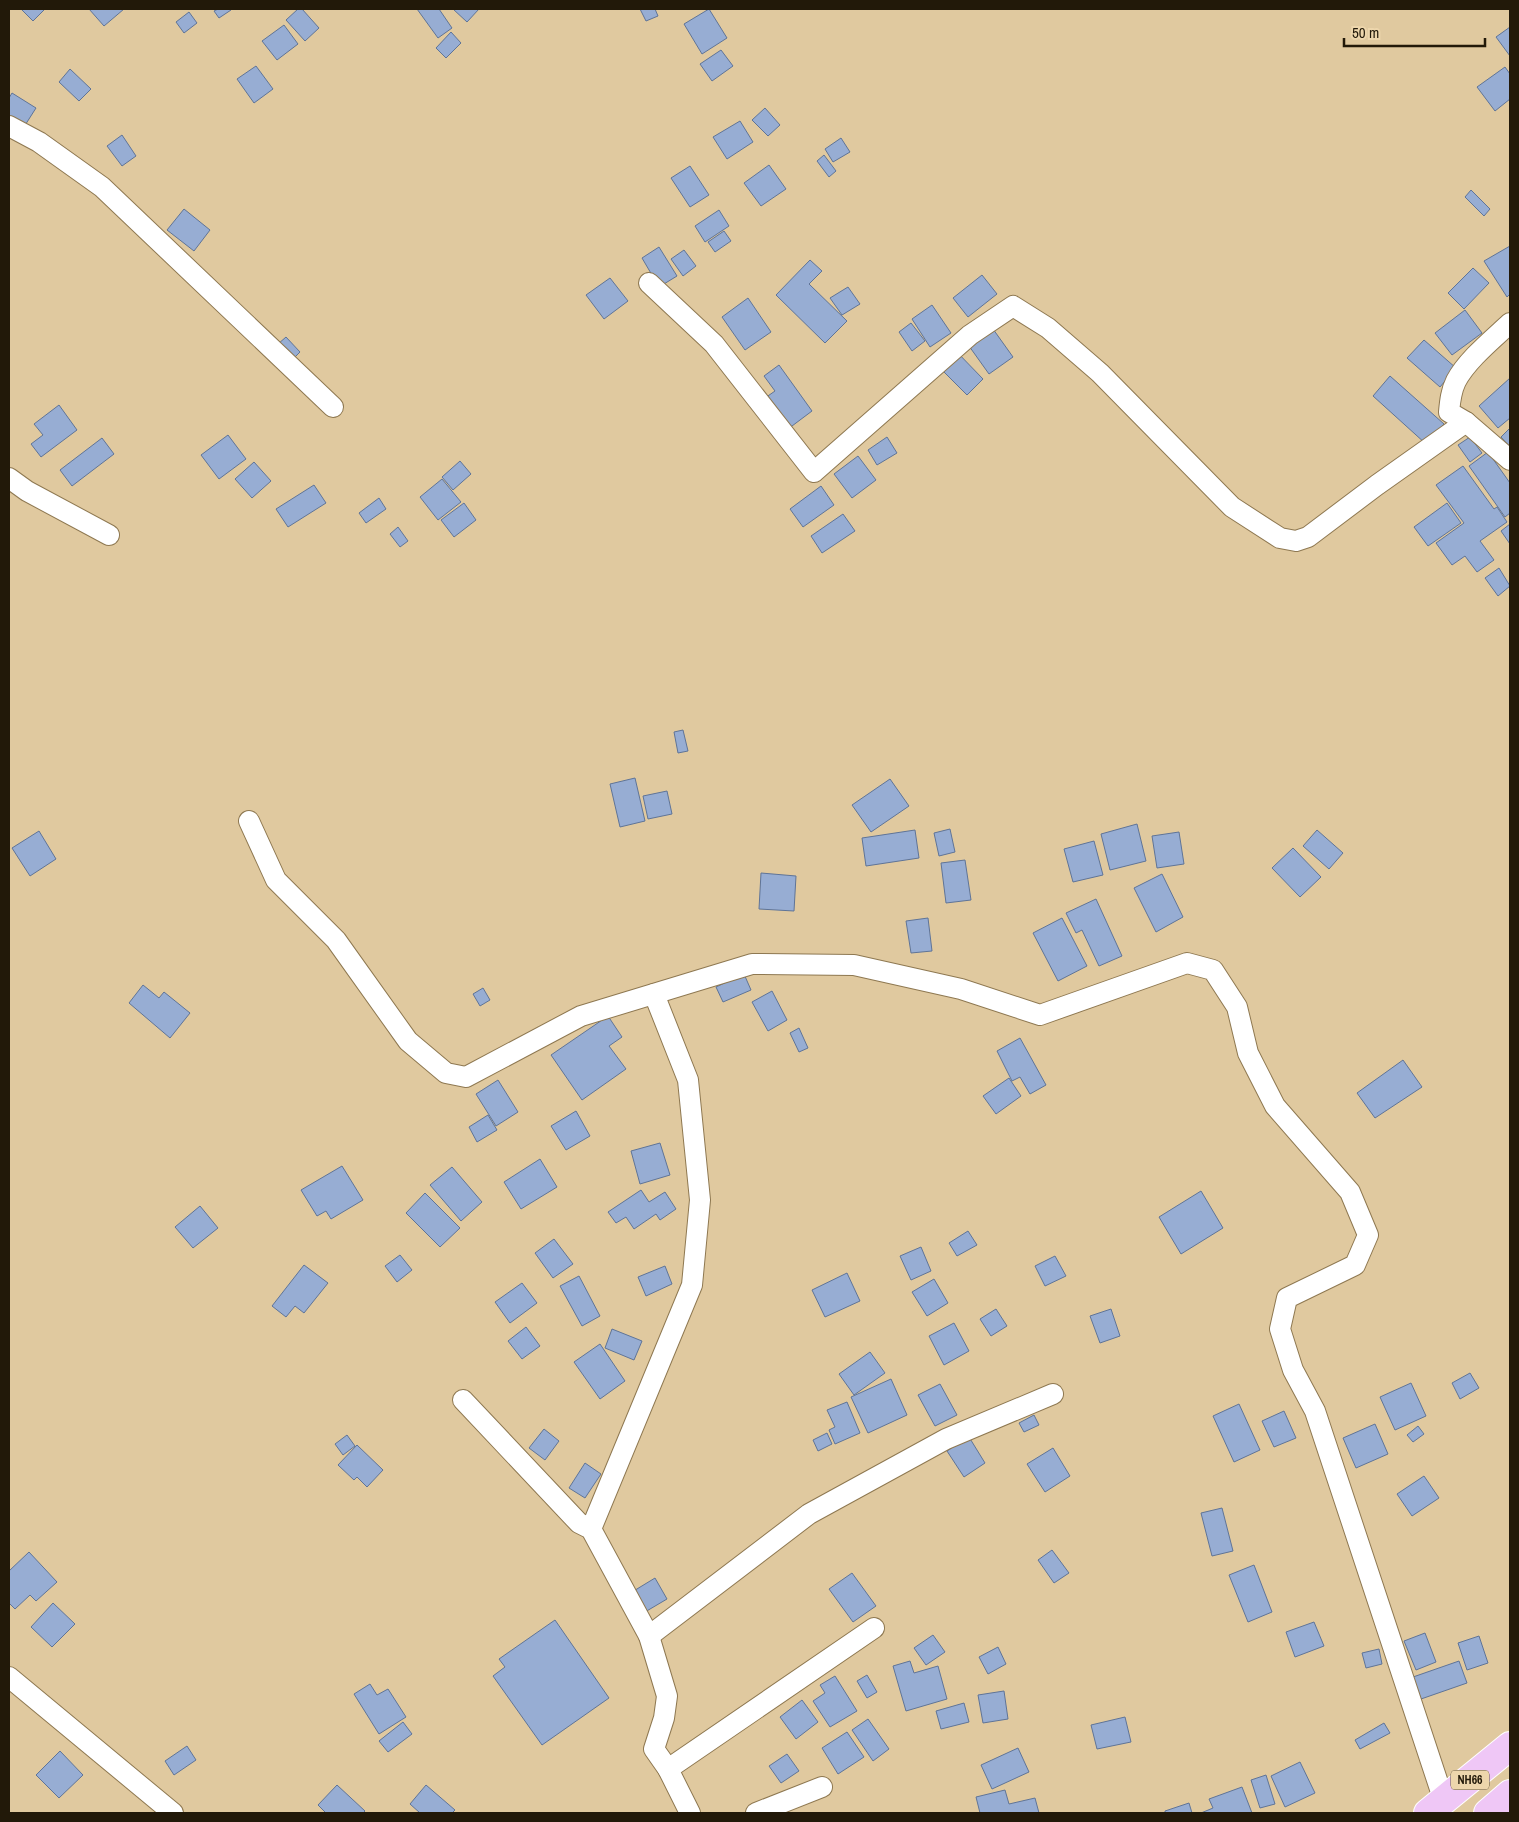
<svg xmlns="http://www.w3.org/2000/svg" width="1519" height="1822" viewBox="0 0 1519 1822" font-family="'Archivo Narrow',sans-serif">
	<rect width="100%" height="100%" fill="#e0c99f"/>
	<g fill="#97add3" stroke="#5f7497">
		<polygon points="21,9 45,9 33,21"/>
		<polygon points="89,9 124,9 104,26"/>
		<polygon points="218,9 230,9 231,10 219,18 214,11"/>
		<polygon points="298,9 302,9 319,28 305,41 286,20"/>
		<polygon points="417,9 439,9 452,28 438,38"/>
		<polygon points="453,9 479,9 467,22"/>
		<polygon points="640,9 655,9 658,16 646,21"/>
		<polygon points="709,9 727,38 702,54 684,24"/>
		<polygon points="189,12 197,23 184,33 176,22"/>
		<polygon points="284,25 298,44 277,60 262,41"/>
		<polygon points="1510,27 1510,56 1496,37"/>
		<polygon points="451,32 461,43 446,58 436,48"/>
		<polygon points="721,50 733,66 712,81 700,64"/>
		<polygon points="256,66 273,89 254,103 237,79"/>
		<polygon points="1505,67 1510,74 1510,99 1495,111 1477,87"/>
		<polygon points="70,69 91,89 79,101 59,82"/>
		<polygon points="12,93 36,108 22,130 9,121 9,98"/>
		<polygon points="765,108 780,125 768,136 752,120"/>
		<polygon points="740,121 753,142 727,159 713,137"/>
		<polygon points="122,135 136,156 122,166 107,146"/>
		<polygon points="841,138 850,152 833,162 825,149"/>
		<polygon points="824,155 836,171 829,177 817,161"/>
		<polygon points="769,165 786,189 761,206 744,183"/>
		<polygon points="690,166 709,195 690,207 671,178"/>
		<polygon points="1471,190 1490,209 1484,216 1465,197"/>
		<polygon points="184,209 210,230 194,251 167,230"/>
		<polygon points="719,210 729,226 705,242 695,226"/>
		<polygon points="724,231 731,241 715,252 708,242"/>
		<polygon points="1510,246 1510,294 1507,297 1484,261"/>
		<polygon points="659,247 677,276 659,287 642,258"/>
		<polygon points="684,250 696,266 683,276 671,259"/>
		<polygon points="810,260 822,271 809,284 847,321 825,343 776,295"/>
		<polygon points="1473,268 1489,283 1464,309 1448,293"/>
		<polygon points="982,275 997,294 968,317 953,298"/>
		<polygon points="610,278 628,301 604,319 586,295"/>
		<polygon points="848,287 860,304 842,315 830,298"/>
		<polygon points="748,298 771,332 745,350 722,317"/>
		<polygon points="932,305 951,333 930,347 912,319"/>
		<polygon points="1465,310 1482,333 1452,355 1435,333"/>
		<polygon points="911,323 925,341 912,351 899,332"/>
		<polygon points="993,329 1013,357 989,374 969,346"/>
		<polygon points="286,337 300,352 292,360 278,344"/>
		<polygon points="1424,340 1456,368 1440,387 1407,358"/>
		<polygon points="954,349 983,379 967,395 937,365"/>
		<polygon points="779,365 812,411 788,429 765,398 775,391 764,376"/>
		<polygon points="1390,376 1444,424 1426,444 1373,396"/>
		<polygon points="1510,378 1510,418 1498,428 1479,406"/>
		<polygon points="59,405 77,430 41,457 31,444 43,435 34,424"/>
		<polygon points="1510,428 1510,447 1501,437"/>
		<polygon points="228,435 246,459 219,479 201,455"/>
		<polygon points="887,437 897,453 877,465 868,450"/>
		<polygon points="1470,437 1482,453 1470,462 1458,445"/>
		<polygon points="102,438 114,454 72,486 60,470"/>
		<polygon points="1488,452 1510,483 1510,513 1505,517 1469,466"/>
		<polygon points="858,456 876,480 852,498 834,474"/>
		<polygon points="460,461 471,474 453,490 442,477"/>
		<polygon points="254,462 271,481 252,498 235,479"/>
		<polygon points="1463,466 1494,509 1497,507 1507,522 1480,541 1494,560 1477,572 1465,556 1452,565 1436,543 1464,523 1436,485"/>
		<polygon points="442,479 461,502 438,520 420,497"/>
		<polygon points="314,485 326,503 288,527 276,509"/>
		<polygon points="821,486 834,505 803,527 790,509"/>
		<polygon points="379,498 386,509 366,523 359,513"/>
		<polygon points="464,503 476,520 454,537 441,520"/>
		<polygon points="1447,503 1461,523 1428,546 1414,527"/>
		<polygon points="843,514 855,531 822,553 811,536"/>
		<polygon points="1510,524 1510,544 1501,531"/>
		<polygon points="398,527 408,541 400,547 390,534"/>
		<polygon points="1499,568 1510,586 1498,596 1485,578"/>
		<polygon points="683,730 688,751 678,753 674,732"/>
		<polygon points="635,778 645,821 620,827 610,784"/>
		<polygon points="890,779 909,806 871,832 852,805"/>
		<polygon points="667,791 672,814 648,819 643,796"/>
		<polygon points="1137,824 1146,861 1110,870 1101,834"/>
		<polygon points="950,829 955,852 939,856 934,833"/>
		<polygon points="915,830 919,858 866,866 862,838"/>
		<polygon points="1317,830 1343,853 1329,869 1303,846"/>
		<polygon points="39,831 56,859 30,876 12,848"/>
		<polygon points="1179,832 1184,864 1157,868 1152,836"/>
		<polygon points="1094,841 1103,875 1073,882 1064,849"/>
		<polygon points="1293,848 1321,877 1300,897 1272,868"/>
		<polygon points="965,860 971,900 946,903 941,863"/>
		<polygon points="761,873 796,876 794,911 759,909"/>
		<polygon points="1162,874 1183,917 1156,932 1134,888"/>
		<polygon points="1096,899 1122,956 1099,966 1082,930 1076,933 1066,913"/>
		<polygon points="928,918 932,951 911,953 906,921"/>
		<polygon points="1062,918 1087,966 1058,981 1033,933"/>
		<polygon points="744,974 751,990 723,1002 716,987"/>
		<polygon points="143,985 159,998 164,992 190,1013 170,1038 129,1003"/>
		<polygon points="483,988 490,1000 480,1006 473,994"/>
		<polygon points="772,991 787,1020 768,1031 752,1002"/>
		<polygon points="608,1016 622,1037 609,1046 626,1069 582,1100 551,1055"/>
		<polygon points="799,1028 808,1048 799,1052 790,1033"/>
		<polygon points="1020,1038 1046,1085 1030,1094 1020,1077 1012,1081 997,1051"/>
		<polygon points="1403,1060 1422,1087 1375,1118 1357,1093"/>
		<polygon points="1009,1078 1021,1096 996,1114 983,1096"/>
		<polygon points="498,1080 518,1112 496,1126 476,1094"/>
		<polygon points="576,1111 590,1136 566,1150 551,1126"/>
		<polygon points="488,1115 497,1130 477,1142 469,1127"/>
		<polygon points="660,1143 670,1175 640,1184 631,1151"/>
		<polygon points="540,1159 557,1187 521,1209 504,1182"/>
		<polygon points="342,1166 363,1200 331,1219 326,1211 317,1216 301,1190"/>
		<polygon points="452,1167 482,1202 461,1221 430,1185"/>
		<polygon points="641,1190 649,1202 665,1192 676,1209 660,1220 656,1214 634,1229 626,1217 616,1223 608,1212"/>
		<polygon points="1201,1191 1223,1228 1181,1254 1159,1217"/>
		<polygon points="425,1193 460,1228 440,1247 406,1213"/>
		<polygon points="200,1206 218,1228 193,1248 175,1227"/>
		<polygon points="968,1231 977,1245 957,1256 949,1243"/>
		<polygon points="554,1239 573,1264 553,1278 535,1253"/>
		<polygon points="921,1247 931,1271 911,1280 900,1256"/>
		<polygon points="400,1255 412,1270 397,1282 385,1266"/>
		<polygon points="1055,1256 1066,1276 1045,1286 1035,1266"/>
		<polygon points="304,1265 328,1283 304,1313 295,1306 286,1317 272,1306"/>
		<polygon points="665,1266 672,1284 646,1296 638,1277"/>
		<polygon points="847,1273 860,1301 825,1317 812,1290"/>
		<polygon points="579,1276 600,1316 582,1326 560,1286"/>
		<polygon points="934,1279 948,1303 927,1316 912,1292"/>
		<polygon points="522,1283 537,1303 510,1323 495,1302"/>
		<polygon points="996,1309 1007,1326 991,1336 980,1319"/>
		<polygon points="1111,1309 1120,1336 1100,1343 1090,1316"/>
		<polygon points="954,1323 969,1351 944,1365 929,1336"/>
		<polygon points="526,1327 540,1346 522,1359 508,1341"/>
		<polygon points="612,1329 642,1341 634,1360 605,1348"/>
		<polygon points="600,1344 625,1381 600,1399 574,1362"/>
		<polygon points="870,1352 885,1373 854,1395 839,1374"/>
		<polygon points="1470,1373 1479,1388 1460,1399 1452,1383"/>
		<polygon points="891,1379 907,1415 868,1433 851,1397"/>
		<polygon points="1411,1383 1426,1416 1395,1430 1380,1397"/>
		<polygon points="940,1384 957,1415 935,1426 918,1395"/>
		<polygon points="847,1402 860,1433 835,1444 829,1430 835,1427 827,1410"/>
		<polygon points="1239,1404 1260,1450 1234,1462 1213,1416"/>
		<polygon points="1284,1411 1296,1438 1274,1447 1262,1421"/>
		<polygon points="1034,1415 1039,1425 1024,1432 1019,1423"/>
		<polygon points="1375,1424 1388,1454 1356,1468 1343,1438"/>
		<polygon points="1418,1426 1424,1434 1413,1442 1407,1435"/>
		<polygon points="544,1429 559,1441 545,1460 529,1448"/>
		<polygon points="827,1433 832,1444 818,1451 813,1440"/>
		<polygon points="347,1435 355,1446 343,1455 335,1444"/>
		<polygon points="969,1437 985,1463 964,1477 947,1451"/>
		<polygon points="357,1445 383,1470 367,1487 357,1477 354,1480 338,1465"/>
		<polygon points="1053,1448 1070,1476 1045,1492 1027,1464"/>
		<polygon points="585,1463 601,1474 585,1498 569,1488"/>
		<polygon points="1424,1476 1439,1498 1412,1516 1397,1494"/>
		<polygon points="1222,1508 1233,1551 1212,1556 1201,1513"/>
		<polygon points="1052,1550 1069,1573 1054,1583 1038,1560"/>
		<polygon points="29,1552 57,1582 36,1601 30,1595 15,1609 9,1603 9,1571"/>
		<polygon points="1254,1565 1272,1612 1248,1622 1229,1575"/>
		<polygon points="852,1573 876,1606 853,1622 829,1589"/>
		<polygon points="655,1578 667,1599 645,1612 632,1592"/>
		<polygon points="53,1603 75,1624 52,1647 31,1627"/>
		<polygon points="555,1620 609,1698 542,1745 493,1676 505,1667 499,1659"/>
		<polygon points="1314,1622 1324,1646 1295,1657 1286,1632"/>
		<polygon points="1425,1633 1436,1662 1416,1670 1404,1641"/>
		<polygon points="933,1635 945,1652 926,1665 914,1648"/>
		<polygon points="1479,1636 1488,1663 1467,1670 1458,1643"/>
		<polygon points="998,1647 1006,1664 988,1674 979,1657"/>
		<polygon points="1379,1649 1382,1664 1366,1668 1362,1653"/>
		<polygon points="910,1661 914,1673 938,1666 947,1699 906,1711 893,1666"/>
		<polygon points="1459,1661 1467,1683 1421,1699 1413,1677"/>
		<polygon points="867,1675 877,1692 867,1698 857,1681"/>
		<polygon points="835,1676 857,1711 830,1727 813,1701 825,1693 820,1685"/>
		<polygon points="370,1684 377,1695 388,1689 406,1717 379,1734 354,1694"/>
		<polygon points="1004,1691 1008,1719 983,1723 978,1695"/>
		<polygon points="802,1700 818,1722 796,1739 780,1717"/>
		<polygon points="964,1703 969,1722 941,1729 936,1711"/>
		<polygon points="1125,1717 1131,1742 1097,1749 1091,1725"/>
		<polygon points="868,1719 889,1749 873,1761 852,1730"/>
		<polygon points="403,1722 412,1734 388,1752 379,1741"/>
		<polygon points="1384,1723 1390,1733 1360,1749 1355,1740"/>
		<polygon points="847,1732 864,1757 838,1774 822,1748"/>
		<polygon points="187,1746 196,1760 174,1775 165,1761"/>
		<polygon points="1018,1748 1029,1772 992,1789 981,1765"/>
		<polygon points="60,1751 83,1775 59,1798 36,1775"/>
		<polygon points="787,1754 799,1771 781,1783 769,1766"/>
		<polygon points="1300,1762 1315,1793 1285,1807 1271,1776"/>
		<polygon points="1266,1775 1275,1804 1260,1808 1251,1780"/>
		<polygon points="337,1785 365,1811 363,1813 326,1813 318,1805"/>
		<polygon points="426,1785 455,1810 452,1813 420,1813 410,1804"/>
		<polygon points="1242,1787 1252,1813 1201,1813 1213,1808 1209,1799"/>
		<polygon points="1005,1790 1009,1804 1035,1798 1039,1813 980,1813 976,1797"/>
		<polygon points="1189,1803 1192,1813 1165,1813 1165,1811"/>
	</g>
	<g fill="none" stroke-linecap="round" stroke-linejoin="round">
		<g stroke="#8e7851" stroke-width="22">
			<g id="street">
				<polyline points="9,126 39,142 102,187 333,407"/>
				<polyline points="649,283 714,344 814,472 970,335 1013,306 1048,328 1100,373 1232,507 1280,538 1296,541 1308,537 1377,485 1466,422"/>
				<path d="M1510 323C1493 339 1467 360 1456 381 1451 391 1450 401 1449 412L1466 422 1510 460"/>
				<polyline points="9,478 27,491 109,535"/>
				<polyline points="249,821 276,880 336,940 408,1041 446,1073 466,1077 581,1016 752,964 854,965 961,989 1040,1015 1187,963 1213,970 1237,1007 1248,1053 1275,1106 1350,1192 1368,1235 1355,1265 1287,1298 1280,1329 1293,1370 1315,1411 1444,1801"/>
				<polyline points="463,1400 579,1523 591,1529 649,1636 667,1696 664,1718 654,1749 668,1769 690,1813"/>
				<polyline points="591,1529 692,1285 700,1200 688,1080 654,994"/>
				<polyline points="649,1636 809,1514 946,1439 1053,1394"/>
				<polyline points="9,1677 173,1813"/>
				<polyline points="668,1769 874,1628"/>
				<polyline points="756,1813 822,1787"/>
			</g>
		</g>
		<g stroke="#fff" stroke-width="30">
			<g id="highway">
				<polyline points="1428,1813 1510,1746"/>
				<polyline points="1488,1813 1510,1794"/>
			</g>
		</g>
		<use href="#street" stroke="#fff" stroke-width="20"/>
		<use href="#highway" stroke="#efc7f6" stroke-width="28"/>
	</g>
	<g text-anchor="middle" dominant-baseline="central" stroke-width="4.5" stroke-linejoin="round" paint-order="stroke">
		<rect fill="#edd6ac" stroke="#5f523a" stroke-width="1" x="1451" y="1770.5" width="38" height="19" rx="4"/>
		<g font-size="12" font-weight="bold" fill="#221909">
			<text x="1470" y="1780">NH66</text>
		</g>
	</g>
	<rect width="1519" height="1822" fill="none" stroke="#221909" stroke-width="20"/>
	<path d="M1344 38v8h141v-8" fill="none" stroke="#221909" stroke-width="2.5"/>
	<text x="1352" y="38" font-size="15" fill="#221909" stroke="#edd6ac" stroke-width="4" paint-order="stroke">50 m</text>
</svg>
